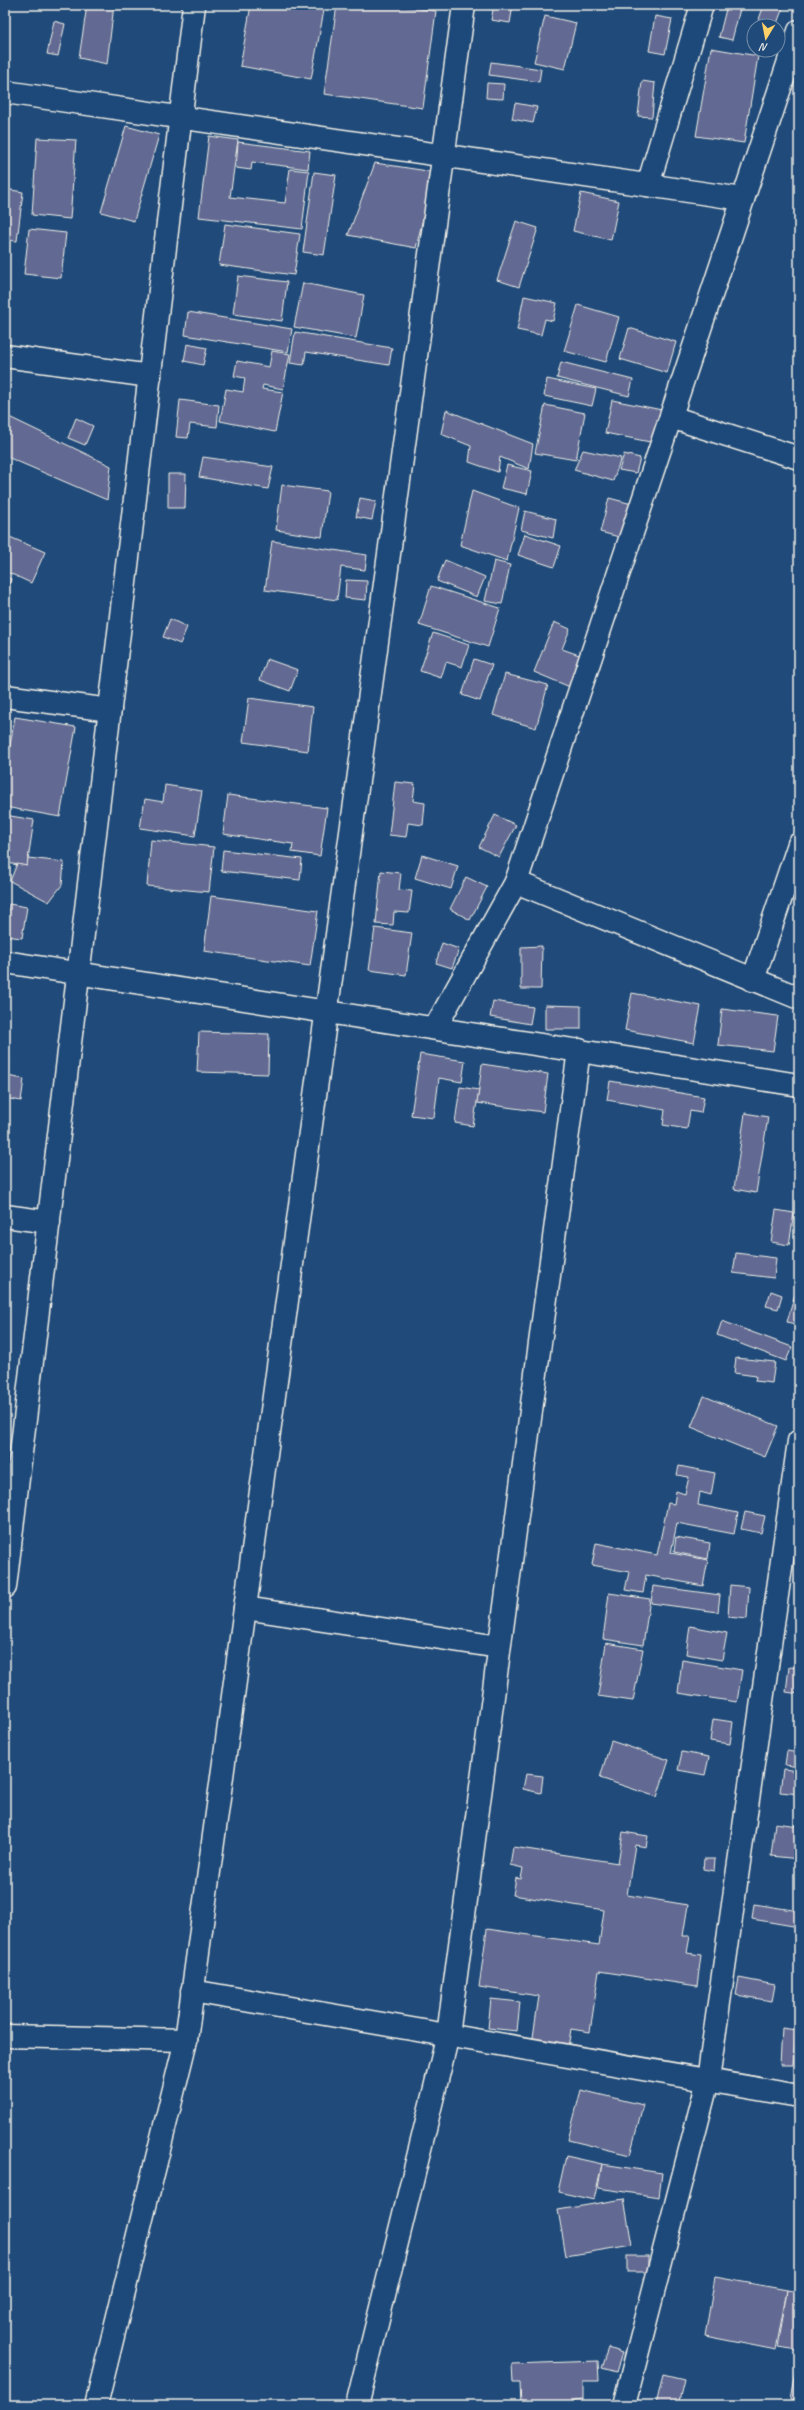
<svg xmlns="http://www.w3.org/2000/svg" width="804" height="2410" viewBox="0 0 804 2410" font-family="Caveat,sans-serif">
	<rect width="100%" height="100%" fill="#1f4a7a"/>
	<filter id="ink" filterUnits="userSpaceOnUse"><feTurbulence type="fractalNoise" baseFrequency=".025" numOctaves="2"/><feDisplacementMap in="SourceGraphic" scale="8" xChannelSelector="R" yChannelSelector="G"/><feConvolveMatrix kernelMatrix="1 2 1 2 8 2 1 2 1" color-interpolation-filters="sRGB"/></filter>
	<g filter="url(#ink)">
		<g fill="#626b93" stroke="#f4f1e8">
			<polygon points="87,5 114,5 107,64 79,58"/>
			<polygon points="251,5 325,5 311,79 240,66"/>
			<polygon points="337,5 395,5 436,11 423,108 324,94"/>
			<polygon points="494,5 513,5 510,23 491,20"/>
			<polygon points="727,5 741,5 732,40 719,37"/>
			<polygon points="764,5 784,5 776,26 757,25"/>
			<polygon points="545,16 576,23 565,69 534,62"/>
			<polygon points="655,16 672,19 665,54 649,51"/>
			<polygon points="54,21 65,24 58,56 47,54"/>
			<polygon points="711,48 758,56 744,143 696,136"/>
			<polygon points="491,62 541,69 539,82 489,75"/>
			<polygon points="642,81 655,83 652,117 638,116"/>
			<polygon points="487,83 504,84 503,99 486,98"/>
			<polygon points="515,103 537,107 533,123 512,119"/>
			<polygon points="5,113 9,113 5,143"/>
			<polygon points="126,126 159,135 134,221 101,212"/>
			<polygon points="209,136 238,140 230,197 285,203 290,169 309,171 302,229 199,217"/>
			<polygon points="37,138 76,140 70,219 32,215"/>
			<polygon points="238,142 310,151 308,169 252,162 251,170 236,168"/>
			<polygon points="375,163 434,172 416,248 348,235"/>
			<polygon points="314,172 336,175 324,255 303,252"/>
			<polygon points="5,189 23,192 17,241 5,240"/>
			<polygon points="581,193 619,201 611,240 573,231"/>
			<polygon points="516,221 538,228 519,287 497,280"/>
			<polygon points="225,224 300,234 294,275 219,265"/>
			<polygon points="29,229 66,233 61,278 24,274"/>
			<polygon points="238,276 287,282 282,321 233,314"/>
			<polygon points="303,283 364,295 356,338 294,327"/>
			<polygon points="524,296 557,303 553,321 545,319 541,335 517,330"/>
			<polygon points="578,305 619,317 606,362 564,351"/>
			<polygon points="188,312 292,329 288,352 185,335"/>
			<polygon points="629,328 676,342 667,373 620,359"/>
			<polygon points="295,332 392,348 389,365 306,352 304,365 290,363"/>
			<polygon points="187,344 207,348 203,365 184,361"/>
			<polygon points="272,351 290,354 283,389 263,385 262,389 283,392 275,432 220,421 226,389 243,392 245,378 234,376 237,361 269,367"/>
			<polygon points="561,362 633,380 629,396 557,378"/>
			<polygon points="547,379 596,389 592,406 544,396"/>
			<polygon points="180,400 219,405 217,427 190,424 188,438 176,437"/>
			<polygon points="612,400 662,410 655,443 605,433"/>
			<polygon points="545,405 585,413 576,460 535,453"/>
			<polygon points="446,410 533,444 529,469 500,457 498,472 469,462 471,446 441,434"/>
			<polygon points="5,415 111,466 107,500 5,456"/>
			<polygon points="76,418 93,426 85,445 68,438"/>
			<polygon points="583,450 621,458 613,481 574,470"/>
			<polygon points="624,454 640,458 636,473 619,470"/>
			<polygon points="203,457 273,467 268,489 199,477"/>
			<polygon points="507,465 532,471 527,494 501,488"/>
			<polygon points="168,474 186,474 185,508 168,508"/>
			<polygon points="282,485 328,491 322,537 276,530"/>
			<polygon points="472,491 519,508 507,561 460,545"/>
			<polygon points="360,498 376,501 372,520 356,517"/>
			<polygon points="609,498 632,504 623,538 600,532"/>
			<polygon points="525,511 556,519 553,538 521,530"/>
			<polygon points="525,534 561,546 554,567 518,555"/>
			<polygon points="5,535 45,552 31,583 5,571"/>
			<polygon points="272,541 367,555 365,570 341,567 337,600 265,590"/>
			<polygon points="445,560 485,577 477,597 437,581"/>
			<polygon points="494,561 510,565 502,604 485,601"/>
			<polygon points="5,576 11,579 5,594"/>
			<polygon points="346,580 367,581 366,600 345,598"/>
			<polygon points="431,586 500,608 488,647 419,625"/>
			<polygon points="170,619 187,627 180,644 163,637"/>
			<polygon points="554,622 570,629 562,649 582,656 570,687 534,672"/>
			<polygon points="433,633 469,645 462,667 446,662 441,678 420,671"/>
			<polygon points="267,659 298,670 290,691 260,680"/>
			<polygon points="474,659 492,665 480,701 462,695"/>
			<polygon points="505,674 548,685 536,728 493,715"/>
			<polygon points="249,698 313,707 308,751 243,742"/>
			<polygon points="15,717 76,727 60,817 5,807 5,773"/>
			<polygon points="395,782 415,784 413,801 425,803 423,825 408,823 406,837 389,835"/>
			<polygon points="165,785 202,791 195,836 140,828 145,799 163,802"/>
			<polygon points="228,795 327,808 320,856 292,852 293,844 223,834"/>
			<polygon points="5,815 34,820 27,866 5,863"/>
			<polygon points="495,815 516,825 499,857 479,847"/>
			<polygon points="151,840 214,847 209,892 147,886"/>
			<polygon points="223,850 302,859 300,880 221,871"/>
			<polygon points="422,855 458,866 451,889 415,878"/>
			<polygon points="28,858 64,862 62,885 49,902 10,881 17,864 27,866"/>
			<polygon points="381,871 401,873 399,890 412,891 409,913 394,912 393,925 376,924"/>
			<polygon points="466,877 487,887 470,920 450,909"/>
			<polygon points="211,896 318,911 310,966 204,951"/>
			<polygon points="9,904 27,907 22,938 5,936"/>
			<polygon points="375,928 412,933 406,975 369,970"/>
			<polygon points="442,943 459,949 452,968 436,963"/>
			<polygon points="542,946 541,989 521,989 521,947"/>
			<polygon points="632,993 701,1006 694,1043 625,1030"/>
			<polygon points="493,1001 533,1007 530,1024 490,1017"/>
			<polygon points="545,1005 581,1006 581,1029 545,1029"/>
			<polygon points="722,1009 778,1016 773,1051 718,1045"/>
			<polygon points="199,1032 269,1034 268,1074 197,1072"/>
			<polygon points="420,1054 465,1061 462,1082 439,1078 434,1118 411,1115"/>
			<polygon points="5,1058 10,1059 7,1076 24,1079 21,1101 5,1098"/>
			<polygon points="482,1064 548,1074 543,1112 477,1103"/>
			<polygon points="610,1081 704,1097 701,1113 690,1111 687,1129 663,1125 665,1110 607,1100"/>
			<polygon points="460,1087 479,1090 473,1126 455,1123"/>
			<polygon points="745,1113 768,1117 756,1193 734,1189"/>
			<polygon points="776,1210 794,1213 789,1245 771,1242"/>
			<polygon points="736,1253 776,1258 774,1278 733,1273"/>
			<polygon points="771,1291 782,1295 778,1309 766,1306"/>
			<polygon points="795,1294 799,1295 799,1312 795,1324 787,1322"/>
			<polygon points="722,1321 792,1347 786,1361 717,1335"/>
			<polygon points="736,1358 775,1362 772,1383 755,1381 756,1376 734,1373"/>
			<polygon points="704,1396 778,1426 765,1457 691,1427"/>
			<polygon points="679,1466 715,1473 711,1495 700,1492 698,1505 738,1513 734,1534 677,1523 671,1553 708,1560 703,1586 646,1575 643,1593 625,1590 629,1572 592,1565 596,1543 657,1555 668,1503 674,1504 676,1491 685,1494 689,1477 677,1475"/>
			<polygon points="745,1512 765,1516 761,1533 741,1529"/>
			<polygon points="676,1537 710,1543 708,1559 674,1552"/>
			<polygon points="730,1585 749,1587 747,1619 728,1617"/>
			<polygon points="653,1586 720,1595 718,1612 651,1603"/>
			<polygon points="609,1593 650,1599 643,1645 603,1639"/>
			<polygon points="690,1626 727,1633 722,1660 686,1654"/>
			<polygon points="606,1643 643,1649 633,1701 598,1696"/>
			<polygon points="682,1660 742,1670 737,1702 678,1693"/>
			<polygon points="789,1667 799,1668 799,1694 786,1692"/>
			<polygon points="713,1719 733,1722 730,1744 710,1741"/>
			<polygon points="611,1741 669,1760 657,1797 600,1778"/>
			<polygon points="787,1751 799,1753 799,1767 785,1765"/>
			<polygon points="682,1752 709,1757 705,1775 678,1770"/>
			<polygon points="783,1769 799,1771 799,1794 780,1792"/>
			<polygon points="526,1774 543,1776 541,1793 523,1789"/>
			<polygon points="775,1823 799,1826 799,1859 771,1856"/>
			<polygon points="623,1832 648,1836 646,1847 635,1845 627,1895 688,1905 683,1936 690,1936 687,1953 701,1955 697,1986 599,1971 590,2032 571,2029 568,2049 532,2044 539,1996 479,1987 487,1929 599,1945 604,1910 513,1895 516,1878 521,1879 523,1868 510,1865 513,1847 618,1863"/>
			<polygon points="704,1859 715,1859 714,1871 703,1869"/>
			<polygon points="754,1904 799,1911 799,1927 752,1919"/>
			<polygon points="739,1978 775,1985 772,2001 736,1995"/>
			<polygon points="491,1999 520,2002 517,2031 488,2028"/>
			<polygon points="782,2028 796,2030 793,2065 780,2065"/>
			<polygon points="581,2090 643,2105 630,2155 568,2140"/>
			<polygon points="566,2156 602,2164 594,2200 558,2192"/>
			<polygon points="602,2164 662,2173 659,2197 598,2188"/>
			<polygon points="624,2199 632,2245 566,2256 558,2210"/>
			<rect x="627" y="2256" width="21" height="16"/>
			<polygon points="715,2277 787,2290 776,2350 705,2336"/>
			<polygon points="787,2290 799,2292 799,2351 778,2348"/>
			<polygon points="608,2348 622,2353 616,2372 601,2368"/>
			<polygon points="598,2361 599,2381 583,2381 583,2399 574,2400 574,2405 521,2405 520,2383 513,2383 512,2364"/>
			<polygon points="797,2366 799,2366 799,2400 791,2399"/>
			<polygon points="663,2375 684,2380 678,2405 656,2405"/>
		</g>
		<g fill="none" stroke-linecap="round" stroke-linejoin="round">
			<g stroke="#f4f1e8" stroke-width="25">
				<g id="minor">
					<polyline points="5,92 743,199"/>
					<polyline points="648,185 702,5"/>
					<polyline points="5,356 150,376"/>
					<polyline points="671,417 799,458"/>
					<polyline points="5,696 110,710"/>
					<polyline points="516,882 799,998"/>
					<polyline points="5,962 799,1085"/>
					<polyline points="753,980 799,844"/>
					<polyline points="435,1028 516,882 799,31"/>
					<polyline points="5,1216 49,1222"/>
					<polyline points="5,1587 194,5"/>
					<polyline points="245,1608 499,1647"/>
					<polyline points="192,1991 799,2096"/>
					<polyline points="5,2036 186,2040"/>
					<polyline points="96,2405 186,2040 464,5"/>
					<polyline points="357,2405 448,2035 579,1050"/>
					<polyline points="624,2405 708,2080 799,1441"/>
				</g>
			</g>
			<use href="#minor" stroke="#1f4a7a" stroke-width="22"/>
		</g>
	</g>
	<rect width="804" height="2410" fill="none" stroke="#1f4a7a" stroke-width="20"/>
	<rect x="10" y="10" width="784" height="2390" fill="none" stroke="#f4f1e8" stroke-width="1.5" filter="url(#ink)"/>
	<g transform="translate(766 38) rotate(190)"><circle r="19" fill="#1f4a7a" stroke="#748da6"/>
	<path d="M0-3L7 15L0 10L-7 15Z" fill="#ffd166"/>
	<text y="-6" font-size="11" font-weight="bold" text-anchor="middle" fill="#f4f1e8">N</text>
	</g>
</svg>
